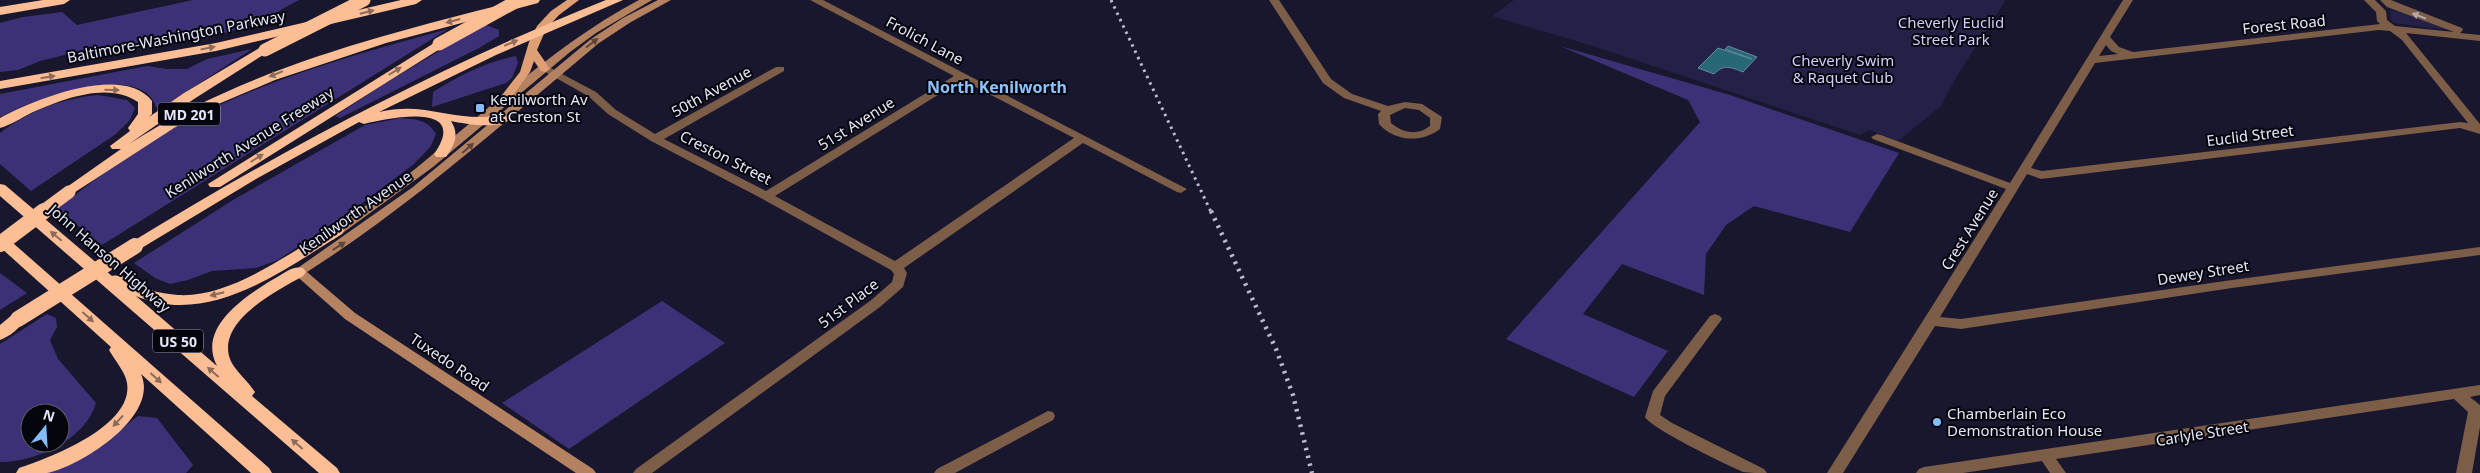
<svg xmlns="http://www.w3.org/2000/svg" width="2480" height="473" viewBox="0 0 2480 473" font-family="'Noto Sans',sans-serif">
	<rect width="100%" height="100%" fill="#19172e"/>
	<g fill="#242047">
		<polygon points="1514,0 2006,0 1955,79 1941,106 1898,141 1869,130 1860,135 1596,47 1492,16"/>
		<polygon points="2390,10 2401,12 2447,30 2394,23 2391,21"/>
	</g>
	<g fill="#3c3176" fill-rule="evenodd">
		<polygon points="193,0 299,0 255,24 205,39 150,46 134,44 89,49 40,61 18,70 0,72 0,23 23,17 62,12 77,25"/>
		<polygon points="484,24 499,30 499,36 479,48 340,118 335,116 386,83"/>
		<path d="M448 29 102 245 57 209C83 189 109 168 137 150 231 89 341 58 448 29Z"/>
		<polygon points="1560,46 1730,95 1899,153 1850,232 1754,206 1726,225 1706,254 1704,295 1622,264 1583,314 1668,351 1634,397 1506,339 1700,122 1688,100"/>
		<path d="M252 49 169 103 156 107C142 59 29 101 0 117V94L147 66 167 69H187L207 59Z"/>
		<path d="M516 56 518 63 512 78 506 83 432 107 433 92C458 76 486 62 516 56Z"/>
		<path d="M98 95 127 100 135 108 130 120 116 134 31 191 0 164V133C30 110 61 99 98 95Z"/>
		<path d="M401 118C416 119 428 120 436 134L431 146 414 164 353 210 278 260 256 268 212 271 188 280 170 284 155 278 134 263 233 200 365 125Z"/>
		<polygon points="0,273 27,293 0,310"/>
		<polygon points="662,301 725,343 569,449 502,403"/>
		<path d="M47 314 56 318 57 327 50 340 58 359 96 403C85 440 36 462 0 462V344ZM30 413H60V443H30Z"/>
		<polygon points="138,416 157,418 193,465 186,473 46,473 91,452"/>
	</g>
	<path fill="#286776" stroke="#618d9d" d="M1728 46 1757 57 1743 72C1730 67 1724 64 1714 74L1698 68 1718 48 1752 59 1725 49Z"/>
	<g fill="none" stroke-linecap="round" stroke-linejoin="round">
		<g fill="#7c5d48" fill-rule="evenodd">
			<path d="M810 0H823L1187 189 1181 193 1177 192 1083 143 904 268 907 273 903 287 880 307 652 473H633L636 469 870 301 892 282 894 274 891 270 757 196 651 141 608 114 588 96 540 69 545 66 549 67 596 92 616 110 655 134 776 67H784V71L664 139 766 191 954 76ZM962 80 1074 138 895 261 775 196Z"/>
			<path d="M1269 0H1279L1331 79 1352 94 1388 106 1405 102 1422 104 1442 117 1440 129C1422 143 1395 142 1379 124L1378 114 1381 111 1344 98 1323 83ZM1405 108 1419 110 1430 118V126C1417 136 1403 133 1391 123L1390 115Z"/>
			<path d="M2123 0H2133L2110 37 2119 47 2133 52 2380 24 2377 21 2376 12 2364 0H2375L2386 11 2387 20 2395 26 2454 32 2387 7 2380 0H2391L2462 28 2463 30 2460 33 2480 35V41L2406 33 2480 124V134L2460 128 2041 179 2027 174 1940 317 1961 319 2232 280 2480 247V255L2232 288 1961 329 1935 326 1843 473H1827L2006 189 1873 139 1871 137 1877 134 1881 135 2010 183ZM2379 30 2390 31 2402 40 2468 123 2460 122 2042 171 2031 168 2095 63ZM2106 45 2111 51 2118 54 2099 56Z"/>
			<path d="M1715 314 1720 316 1722 319 1665 396 1660 415 1672 423 1764 469 1767 473C1759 473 1750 473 1743 472 1727 465 1652 429 1645 417L1653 391 1710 316Z"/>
			<polygon points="2480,385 2480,395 2470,397 2480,405 2480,427 2472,473 2456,473 2468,412 2454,399 2056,459 2066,473 2050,473 2042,461 1963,473 1916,473 1919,469 1924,467"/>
			<polygon points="1048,411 1053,412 1055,416 1053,420 955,473 934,473 937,469"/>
		</g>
		<g fill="#b48261" fill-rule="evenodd">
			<path d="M639 0H652L596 33 570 52 433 167 333 240H325L323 237 325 234C359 210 394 187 426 160 495 103 560 42 639 0Z"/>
			<path d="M658 0H671L631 22 599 43C503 123 412 205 307 272L355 313 593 469 596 473H576L345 319 292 272 413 187 591 39 623 18Z"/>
		</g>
		<polygon fill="#df9f74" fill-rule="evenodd" points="567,0 579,0 559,15 546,29 537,50 550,69 545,72 541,71 534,61 530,72 505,106 497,106 495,104 520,72 529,42 537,26 551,11"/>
		<g fill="#fdbe95" fill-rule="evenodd">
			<polygon points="43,0 70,0 64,4 0,15 0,7"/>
			<polygon points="401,0 422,0 416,4 216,51 0,89 0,81 216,43"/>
			<path d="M520 0H540L538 3 386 43 275 80 216 105 174 128 69 196 62 192 64 189 121 149H112L110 146 130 131 128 128 138 114V102C108 81 62 99 31 113 21 118 11 125 0 128V118C33 100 123 63 152 101V114L149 117 184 93 261 47H269L271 50 194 99 129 144C249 67 384 35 520 0Z"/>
			<path d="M606 0H623L496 55 379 112C420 102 446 118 484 117 492 117 504 112 510 119 500 130 465 124 451 121 460 135 454 145 446 157H436L434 154C471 101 388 118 364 124L359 122 256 179 140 249 135 251 127 246 130 243C283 149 440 66 606 0Z"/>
			<polygon points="439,40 443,41 445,44 443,47 220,187 210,187 208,184"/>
			<path d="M0 184 5 185 112 276C124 273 140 286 151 290 159 293 169 294 178 295 230 298 288 254 332 228H342L344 231 342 234C282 271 209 327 136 296L217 366C197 328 244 297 272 280 282 275 292 265 303 268L306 272 303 276C277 291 220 319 229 356 232 368 245 378 252 388L255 392 252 396 337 468 340 473H319L0 196Z"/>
			<path d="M0 234 5 236 269 468 272 473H251L141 374C160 416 81 466 47 473 37 473 26 473 16 473L19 468C50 458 134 426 127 383 125 371 115 361 109 350L111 347 0 247Z"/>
			<path d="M18 313 24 315 26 319C21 327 9 337 0 340V325L12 315Z"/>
		</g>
		<polyline stroke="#bbbbcd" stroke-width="3" stroke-dasharray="2.5 4.5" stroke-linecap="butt" points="1111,0 1211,212"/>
		<polyline stroke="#bbbbcd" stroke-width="4.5" stroke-dasharray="2.5 5.5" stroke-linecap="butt" points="1211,211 1276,349 1293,395 1312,473"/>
		<g stroke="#fdbe95" stroke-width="13">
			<polyline points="439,44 519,0"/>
			<polyline points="265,50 364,0"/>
			<polyline points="42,212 69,192"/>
		</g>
		<g stroke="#fdbe95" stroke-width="16">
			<polyline points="0,244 44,211"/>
			<polyline points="18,319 135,246"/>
		</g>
	</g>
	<defs><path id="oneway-solid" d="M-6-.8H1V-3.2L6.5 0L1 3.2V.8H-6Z" transform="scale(1.25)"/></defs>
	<g fill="#8d6b58">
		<use href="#oneway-solid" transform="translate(367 12) rotate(-14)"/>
		<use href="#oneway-solid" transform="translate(453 21) rotate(165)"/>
		<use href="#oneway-solid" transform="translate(511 43) rotate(-23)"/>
		<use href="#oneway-solid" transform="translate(208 48) rotate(-11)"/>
		<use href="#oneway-solid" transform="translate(395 71) rotate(-32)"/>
		<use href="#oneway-solid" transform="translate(276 74) rotate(158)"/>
		<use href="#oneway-solid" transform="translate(48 77) rotate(-9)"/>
		<use href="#oneway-solid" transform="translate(112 90) rotate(2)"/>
		<use href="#oneway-solid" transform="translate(257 158) rotate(-32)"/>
		<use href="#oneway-solid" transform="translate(56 236) rotate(-140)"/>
		<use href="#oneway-solid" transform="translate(217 294) rotate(166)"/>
		<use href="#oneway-solid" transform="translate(88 317) rotate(42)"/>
		<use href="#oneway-solid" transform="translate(213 372) rotate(-139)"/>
		<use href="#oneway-solid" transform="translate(156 378) rotate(42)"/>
		<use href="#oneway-solid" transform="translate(118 421) rotate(133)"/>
		<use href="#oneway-solid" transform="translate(297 444) rotate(-139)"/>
	</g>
	<use fill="#b6a8a8" href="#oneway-solid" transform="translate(2419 16) rotate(-159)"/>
	<g fill="#5c4438">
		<use href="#oneway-solid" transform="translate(592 43) rotate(-37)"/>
		<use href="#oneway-solid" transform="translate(468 148) rotate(-41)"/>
		<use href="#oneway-solid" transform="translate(339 246) rotate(-32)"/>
	</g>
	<g fill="#82bcfa" stroke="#05050e" stroke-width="2">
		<rect x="475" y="103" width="10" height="10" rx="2.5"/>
		<circle cx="1937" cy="422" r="5"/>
	</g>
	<g text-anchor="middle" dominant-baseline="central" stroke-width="4" stroke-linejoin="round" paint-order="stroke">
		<g fill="#05050e" stroke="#a2a2b1" stroke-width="1">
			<rect x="158" y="102.5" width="62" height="23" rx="4"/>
			<rect x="153" y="329.5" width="50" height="23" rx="4"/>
		</g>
		<g font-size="14" font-weight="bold" fill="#e6e6f7">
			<text x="189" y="114">MD 201</text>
			<text x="178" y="341">US 50</text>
		</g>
		<g font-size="15" fill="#cfcef8" stroke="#05050e">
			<text x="1951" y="22">Cheverly Euclid<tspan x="1951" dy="17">Street Park</tspan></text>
			<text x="1843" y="60">Cheverly Swim<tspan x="1843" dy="17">&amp; Raquet Club</tspan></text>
		</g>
		<g font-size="15" fill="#e6e6f7" stroke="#05050e">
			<text transform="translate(2284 24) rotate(-6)">Forest Road</text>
			<text transform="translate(176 36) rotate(-11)">Baltimore-Washington Parkway</text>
			<text transform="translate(925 40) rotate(28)">Frolich Lane</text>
			<text transform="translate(711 91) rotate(-29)">50th Avenue</text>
			<text transform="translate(856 123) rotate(-32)">51st Avenue</text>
			<text transform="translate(2250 135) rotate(-7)">Euclid Street</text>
			<text transform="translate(249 142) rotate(-32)">Kenilworth Avenue Freeway</text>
			<text transform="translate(726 157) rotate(27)">Creston Street</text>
			<text transform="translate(355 212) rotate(-35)">Kenilworth Avenue</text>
			<text transform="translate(1969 229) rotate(-58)">Crest Avenue</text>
			<text transform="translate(110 258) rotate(41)">John Hanson Highway</text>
			<text transform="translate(2203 272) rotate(-9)">Dewey Street</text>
			<text transform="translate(848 303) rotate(-37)">51st Place</text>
			<text transform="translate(450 362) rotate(34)">Tuxedo Road</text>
			<text transform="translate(2202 433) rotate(-9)">Carlyle Street</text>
		</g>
		<g font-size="15" fill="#e6e6f7" stroke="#05050e" text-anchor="start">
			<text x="490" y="99">Kenilworth Av<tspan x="490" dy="17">at Creston St</tspan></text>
			<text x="1947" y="413">Chamberlain Eco<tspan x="1947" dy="17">Demonstration House</tspan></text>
		</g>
		<g font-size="16" font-weight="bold" fill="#8dc3fd" stroke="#05050e">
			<text x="997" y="87">North Kenilworth</text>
		</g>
	</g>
	<g transform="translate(45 428) rotate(18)"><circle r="24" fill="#05050e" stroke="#5f5f6b"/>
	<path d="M0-4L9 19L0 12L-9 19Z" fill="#82bcfa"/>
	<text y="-8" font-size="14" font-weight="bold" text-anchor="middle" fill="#e6e6f7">N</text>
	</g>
</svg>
